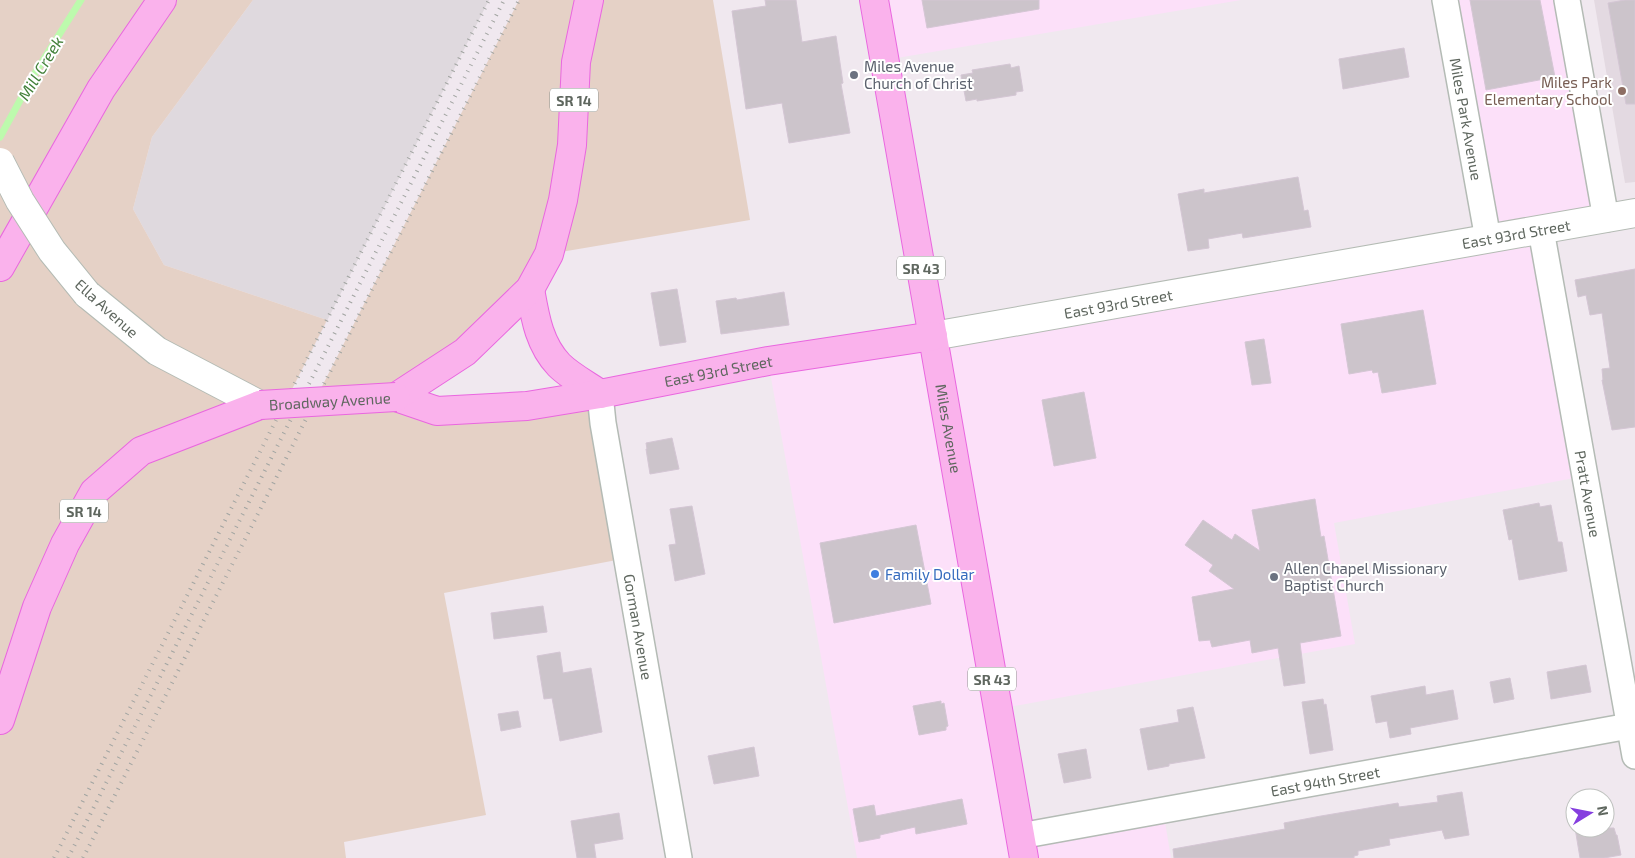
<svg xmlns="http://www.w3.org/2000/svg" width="1635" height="858" viewBox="0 0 1635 858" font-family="'Exo 2',sans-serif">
	<rect width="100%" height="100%" fill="#f0e8ef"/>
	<g fill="#fce0f9">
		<polygon points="874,0 1241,0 885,60"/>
		<polygon points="1445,0 1567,0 1606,219 1541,230 1585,476 1334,523 1355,644 998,709 1020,836 1163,810 1171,858 857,858 768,361 1488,239"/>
	</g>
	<polygon fill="#dfd9de" points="253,0 489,0 285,404 327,320 164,265 133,209 152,137"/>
	<polygon fill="#e3d9e1" points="1594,0 1635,0 1635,182 1625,183"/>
	<polygon fill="#e5d1c6" points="0,0 253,0 152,137 133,209 164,265 327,320 285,403 313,404 519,0 713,0 750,220 549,254 530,289 396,397 437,411 600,394 627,558 444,593 486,815 344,842 346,858 0,858"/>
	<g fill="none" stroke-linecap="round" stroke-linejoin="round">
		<polyline stroke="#bdfaad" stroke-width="7" points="0,137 35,73 81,0"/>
	</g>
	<g fill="#ccc4cb" stroke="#d4c6d4">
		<polygon points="765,0 796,0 802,42 836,36 843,83 841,84 850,133 789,143 782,103 746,109 732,11 766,6"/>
		<polygon points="922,0 1039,0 1039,9 927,28"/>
		<polygon points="1470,0 1540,0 1555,77 1486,90"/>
		<polygon points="1625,0 1635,0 1635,104 1626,104 1608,3"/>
		<polygon points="1404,48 1409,77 1343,89 1339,59"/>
		<polygon points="1010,64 1011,68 1019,66 1023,91 1016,92 1016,95 977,101 977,99 966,101 961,75 973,73 972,70"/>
		<polygon points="1298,177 1304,211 1308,210 1311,227 1243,238 1242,233 1208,239 1209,248 1188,251 1178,194 1204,189 1204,193"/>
		<polygon points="1635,269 1635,427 1612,430 1602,380 1603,380 1602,369 1610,368 1602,313 1590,315 1586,295 1578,297 1575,280"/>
		<polygon points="677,289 686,342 660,346 651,293"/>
		<polygon points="784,292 789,325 721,334 716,301 736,298 737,300"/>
		<polygon points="1423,310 1436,384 1382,393 1378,372 1373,373 1372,370 1349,374 1341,324"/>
		<polygon points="1264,339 1271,383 1252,385 1245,342"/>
		<polygon points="1084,392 1096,458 1054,466 1042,400"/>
		<polygon points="672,438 679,469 650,474 646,449 647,449 646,443"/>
		<polygon points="1315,499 1321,537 1324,536 1341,636 1300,643 1305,683 1284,686 1278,648 1252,653 1250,640 1212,647 1210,640 1199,641 1192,597 1234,589 1209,571 1213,565 1185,545 1203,520 1232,540 1235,534 1260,551 1252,510"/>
		<polygon points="1539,503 1540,507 1551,505 1558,542 1562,542 1567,571 1519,580 1512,539 1509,540 1503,510"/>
		<polygon points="692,506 705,574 675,581 669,545 676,544 670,509"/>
		<polygon points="916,525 931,604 834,623 820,543"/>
		<polygon points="543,606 547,632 494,639 491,613"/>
		<polygon points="560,652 563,673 591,668 602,732 560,741 552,698 544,699 537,656"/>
		<polygon points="1586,665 1591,692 1551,699 1547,672"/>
		<polygon points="1510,678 1514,699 1494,703 1490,682"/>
		<polygon points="1425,686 1426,695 1453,690 1458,719 1410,728 1411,734 1390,738 1387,721 1376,723 1371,696"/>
		<polygon points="1323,699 1324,705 1326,704 1333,750 1310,754 1302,702"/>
		<polygon points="941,701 941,704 944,703 948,726 946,727 946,730 919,735 913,706"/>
		<polygon points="1193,707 1205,758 1169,764 1169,766 1148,770 1140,729 1179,722 1177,710"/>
		<polygon points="518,711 521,727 501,731 498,714"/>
		<polygon points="754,747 759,776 714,784 708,756"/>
		<polygon points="1086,749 1091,778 1064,783 1058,754"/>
		<polygon points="1462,792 1469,835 1445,839 1442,830 1389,839 1390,845 1358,851 1358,855 1354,856 1354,858 1174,858 1173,849 1285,829 1284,823 1321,816 1398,803 1399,807 1438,802 1437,796"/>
		<polygon points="962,799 967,824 916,834 915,827 880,835 880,838 859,842 853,809 874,805 876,816"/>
		<polygon points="619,813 623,839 594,844 596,858 577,858 571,821"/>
		<polygon points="1575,828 1614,828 1616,835 1617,835 1621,855 1604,858 1580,858"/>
	</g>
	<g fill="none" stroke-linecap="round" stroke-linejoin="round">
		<g stroke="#b4bbb5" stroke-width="28">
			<g id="street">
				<path id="s1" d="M1445 0 1488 239"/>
				<polyline points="1567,0 1606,219"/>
				<path id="s2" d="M1541 230 1635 756"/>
				<path id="s3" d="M600 394 603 423 679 858"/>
				<path id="s4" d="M1020 836 1629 726"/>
			</g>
		</g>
		<g stroke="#b4bbb4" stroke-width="30">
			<g id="secondary">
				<polyline points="87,294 157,351 260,405"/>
				<path id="s5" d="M933 336 1635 213"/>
			</g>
		</g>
		<g stroke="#e967df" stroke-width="30">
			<g id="primary">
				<path id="s6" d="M874 0 1024 858"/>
				<polyline points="0,267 101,89 162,0"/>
				<path d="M530 289C535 317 539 344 559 365 570 376 587 385 600 394"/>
				<path id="s7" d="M396 397 437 411 527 406 600 394 768 361 933 336"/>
				<polyline points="396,397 465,352 530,289 549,254 563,200 572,145 576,62 589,0"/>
				<polyline points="0,720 37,607 65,544 94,492 141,451 260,405"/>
			</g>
		</g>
		<use href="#street" stroke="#fff" stroke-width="25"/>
		<use href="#secondary" stroke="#fff" stroke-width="28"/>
		<use href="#primary" stroke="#fab2ec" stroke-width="28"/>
		<g stroke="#a2a5a2" stroke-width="4" stroke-dasharray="1 6" stroke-linecap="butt">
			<polyline points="54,858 489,0"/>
			<polyline points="68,858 504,0"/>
			<polyline points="83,858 519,0"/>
		</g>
		<g stroke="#b4bbb4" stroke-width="30" stroke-linecap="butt">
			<polyline id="secondary-bridge" points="0,162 20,201 52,251 87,294"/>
		</g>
		<g stroke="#e967df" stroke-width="30" stroke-linecap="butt">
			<g id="primary-bridge">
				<path id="s8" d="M260 405 396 397"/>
			</g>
		</g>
		<use href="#secondary-bridge" stroke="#fff" stroke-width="28"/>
		<use href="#primary-bridge" stroke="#fab2ec" stroke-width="28"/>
	</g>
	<g fill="#6b7280" stroke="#fff" stroke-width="2">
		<circle cx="854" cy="75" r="5"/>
		<circle cx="1274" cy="577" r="5"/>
	</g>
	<circle fill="#8d6e63" stroke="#fff" stroke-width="2" cx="1622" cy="91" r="5"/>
	<circle fill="#3f7fe0" stroke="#fff" stroke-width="2" cx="875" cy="574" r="5"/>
	<g text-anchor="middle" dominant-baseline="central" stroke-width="4" stroke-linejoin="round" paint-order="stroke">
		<g fill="#fff" stroke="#8f958f" stroke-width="1">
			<rect x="550" y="88.5" width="48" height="23" rx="4"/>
			<rect x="897" y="256.5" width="48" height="23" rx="4"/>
			<rect x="60" y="499.5" width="48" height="23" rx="4"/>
			<rect x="968" y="667.5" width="48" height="23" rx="4"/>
		</g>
		<g font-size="14" font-weight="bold" fill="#5f675f">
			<text x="574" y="100">SR 14</text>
			<text x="921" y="268">SR 43</text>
			<text x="84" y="511">SR 14</text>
			<text x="992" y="679">SR 43</text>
		</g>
		<g font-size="15" fill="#5b616d" stroke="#fff" text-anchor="start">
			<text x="864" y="66">Miles Avenue<tspan x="864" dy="17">Church of Christ</tspan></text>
			<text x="1284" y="568">Allen Chapel Missionary<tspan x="1284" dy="17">Baptist Church</tspan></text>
		</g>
		<g font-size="15" fill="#785e54" stroke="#fff" text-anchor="end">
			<text x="1612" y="82">Miles Park<tspan x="1612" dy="17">Elementary School</tspan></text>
		</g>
		<g font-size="15" fill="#5f675f" stroke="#fff">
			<text stroke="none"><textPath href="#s1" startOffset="121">Miles Park Avenue</textPath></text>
			<text stroke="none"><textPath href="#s5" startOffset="592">East 93rd Street</textPath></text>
			<text stroke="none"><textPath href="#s5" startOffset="188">East 93rd Street</textPath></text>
			<text transform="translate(107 308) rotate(42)">Ella Avenue</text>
			<text stroke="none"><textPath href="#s7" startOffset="328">East 93rd Street</textPath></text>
			<text stroke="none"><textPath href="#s8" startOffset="70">Broadway Avenue</textPath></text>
			<text stroke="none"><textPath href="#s6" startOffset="435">Miles Avenue</textPath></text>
			<text stroke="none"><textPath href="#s2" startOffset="268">Pratt Avenue</textPath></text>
			<text stroke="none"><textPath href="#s3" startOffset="236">Gorman Avenue</textPath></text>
			<text stroke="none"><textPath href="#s4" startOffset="310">East 94th Street</textPath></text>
		</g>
		<g font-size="15" fill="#366cbe" stroke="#fff" text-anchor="start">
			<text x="885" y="574">Family Dollar</text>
		</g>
		<g font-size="16" font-style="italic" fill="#43813a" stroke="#fff">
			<text transform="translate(40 68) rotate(-59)">Mill Creek</text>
		</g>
	</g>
	<g transform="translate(1590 813) rotate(80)"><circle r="24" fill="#ffffff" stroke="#bfc2bf"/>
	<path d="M0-4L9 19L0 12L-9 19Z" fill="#853edf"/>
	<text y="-8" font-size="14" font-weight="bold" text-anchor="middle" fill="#5f675f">N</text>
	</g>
</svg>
